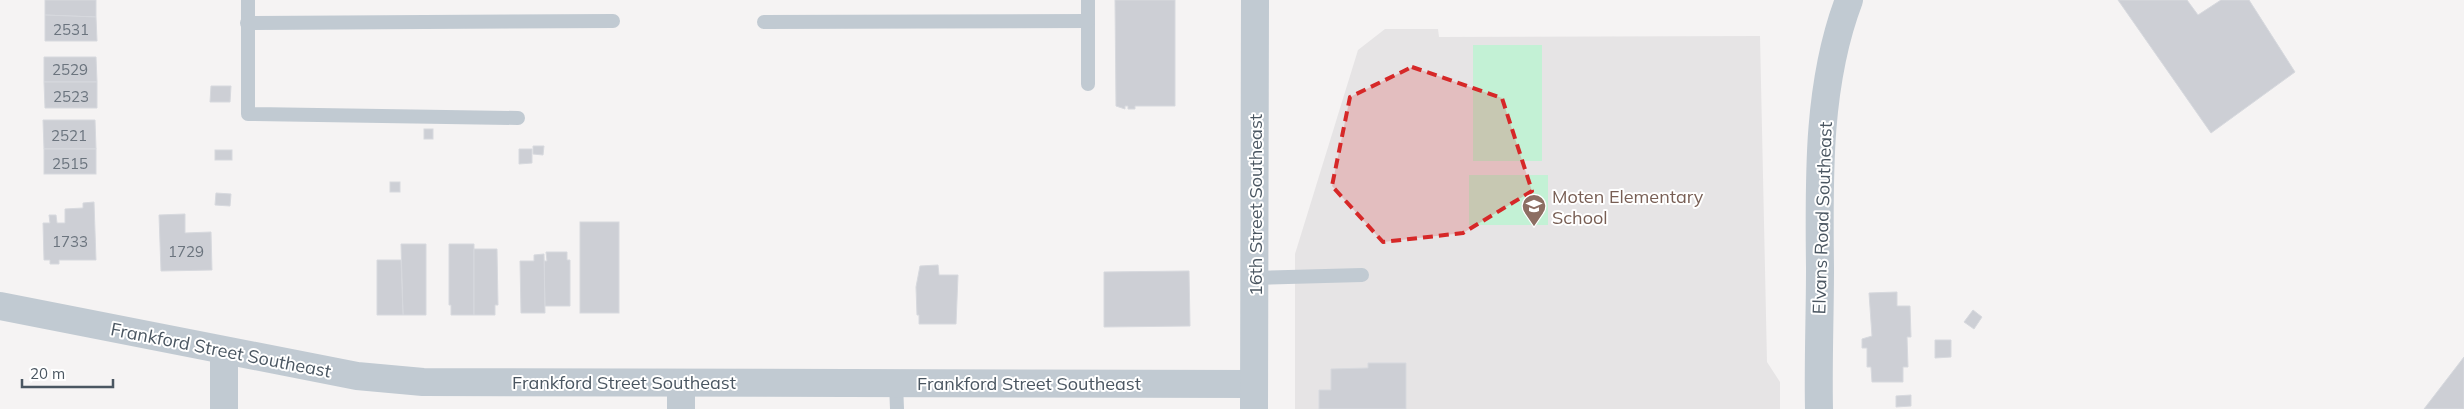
<svg xmlns="http://www.w3.org/2000/svg" width="2464" height="409" viewBox="0 0 2464 409" font-family="Mulish,sans-serif">
	<rect width="100%" height="100%" fill="#f5f3f3"/>
	<polygon fill="#e6e4e5" points="1385,29 1438,29 1439,37 1760,36 1767,362 1780,382 1780,409 1295,409 1295,254 1358,50"/>
	<g fill="#c3f1d5">
		<rect x="1473" y="45" width="69" height="116"/>
		<rect x="1469" y="175" width="79" height="50"/>
	</g>
	<g fill="#cdcfd5" stroke="#d7d9de">
		<polygon points="45,0 96,0 96,17 45,15"/>
		<polygon points="1115,0 1175,0 1175,106 1135,106 1135,109 1128,109 1128,106 1125,106 1125,109 1116,106"/>
		<polygon points="2118,0 2187,0 2198,15 2221,0 2249,0 2295,72 2211,133"/>
		<polygon points="45,15 96,17 97,41 45,41"/>
		<polygon points="44,57 96,57 97,82 44,82"/>
		<polygon points="44,82 97,82 97,108 45,108"/>
		<polygon points="211,86 231,86 230,102 210,102"/>
		<polygon points="43,120 95,120 96,149 44,149"/>
		<rect x="424" y="129" width="9" height="10"/>
		<polygon points="533,146 544,146 543,155 533,154"/>
		<rect x="44" y="149" width="52" height="25"/>
		<polygon points="519,149 532,149 532,163 519,164"/>
		<rect x="215" y="150" width="17" height="10"/>
		<rect x="390" y="182" width="10" height="10"/>
		<polygon points="216,193 231,194 230,206 215,205"/>
		<polygon points="94,202 96,260 59,260 59,264 50,264 50,260 44,260 43,223 50,223 49,215 56,215 57,223 65,223 65,209 83,208 83,203"/>
		<polygon points="185,214 185,233 211,232 212,270 161,271 159,215"/>
		<rect x="580" y="222" width="39" height="91"/>
		<polygon points="401,244 426,244 426,315 403,315"/>
		<polygon points="449,244 474,244 474,315 451,315 451,305 449,305"/>
		<polygon points="474,249 497,249 498,305 495,305 495,315 474,315"/>
		<polygon points="546,252 567,252 567,260 570,260 570,306 545,306 544,261 547,261"/>
		<polygon points="544,254 545,313 521,313 520,261 534,261 534,255"/>
		<polygon points="377,260 401,260 403,315 377,315"/>
		<polygon points="938,265 939,275 958,275 956,324 919,324 919,315 917,315 916,287 920,266"/>
		<polygon points="1189,271 1190,326 1104,327 1104,272"/>
		<polygon points="1897,292 1897,306 1910,306 1911,337 1907,337 1908,367 1903,367 1903,382 1872,382 1871,367 1867,367 1867,348 1862,348 1862,339 1872,336 1869,293"/>
		<polygon points="1973,310 1982,317 1974,329 1964,322"/>
		<polygon points="1935,340 1951,340 1951,357 1935,358"/>
		<polygon points="2464,357 2464,409 2424,409"/>
		<polygon points="1368,363 1406,363 1406,409 1319,409 1319,390 1331,390 1331,369 1368,368"/>
		<polygon points="1911,395 1911,406 1896,407 1896,396"/>
	</g>
	<g fill="none" stroke-linecap="round" stroke-linejoin="round">
		<g stroke="#c1cad2" stroke-width="14">
			<polyline points="248,0 248,114 518,118"/>
			<polyline points="1088,0 1088,84"/>
			<polyline points="764,22 1088,21"/>
			<polyline points="247,23 613,21"/>
			<polyline points="1255,278 1362,275"/>
			<polyline points="896,383 897,409"/>
		</g>
		<g stroke="#c1cad2" stroke-width="28">
			<polyline points="0,306 357,376 423,382 1254,384"/>
			<polyline points="224,351 224,409"/>
			<polyline points="681,383 681,409"/>
			<polyline points="1254,409 1255,0"/>
			<path d="M1819 409C1818 362 1820 315 1820 268 1819 179 1817 84 1849 0"/>
		</g>
	</g>
	<path fill="#d62828" fill-opacity="0.2" stroke="#d62828" stroke-width="4" stroke-dasharray="10 6" stroke-linejoin="round" d="M1412 67 1502 98 1532 191 1463 233 1383 242 1332 186 1350 97Z"/>
	<defs>
		<g id="school-pin" transform="scale(1.25)"><path d="M0 17L-7.5 6A9.5 9.5 0 1 1 7.5 6Z" fill="#8d6e63" stroke="#fff"/><path d="M0-5L7-2L0 1L-7-2ZM-4 1L0 2.5L4 1V4Q0 6-4 4Z" fill="#fff"/></g>
	</defs>
	<g fill-rule="evenodd">
		<use href="#school-pin" x="1534" y="206"/>
	</g>
	<g text-anchor="middle" dominant-baseline="central" stroke-width="4" stroke-linejoin="round" paint-order="stroke">
		<g font-size="15" fill="#6b747e">
			<text x="71" y="29">2531</text>
			<text x="70" y="69">2529</text>
			<text x="71" y="96">2523</text>
			<text x="69" y="135">2521</text>
			<text x="70" y="163">2515</text>
			<text x="70" y="241">1733</text>
			<text x="186" y="251">1729</text>
		</g>
		<g font-size="18" fill="#785e54" stroke="#fff" text-anchor="start">
			<text x="1552" y="196">Moten Elementary<tspan x="1552" dy="21">School</tspan></text>
		</g>
		<g font-size="18" fill="#4a5661" stroke="#fff">
			<text transform="translate(1255 205) rotate(-90)">16th Street Southeast</text>
			<text transform="translate(1822 218) rotate(-88)">Elvans Road Southeast</text>
			<text transform="translate(221 350) rotate(11)">Frankford Street Southeast</text>
			<text x="624" y="382">Frankford Street Southeast</text>
			<text x="1029" y="383">Frankford Street Southeast</text>
		</g>
	</g>
	<path d="M22 379v8h91v-8" fill="none" stroke="#4a5661" stroke-width="2.5"/>
	<text x="30" y="379" font-size="15" fill="#4a5661" stroke="#ffffff" stroke-width="4" paint-order="stroke">20 m</text>
</svg>
